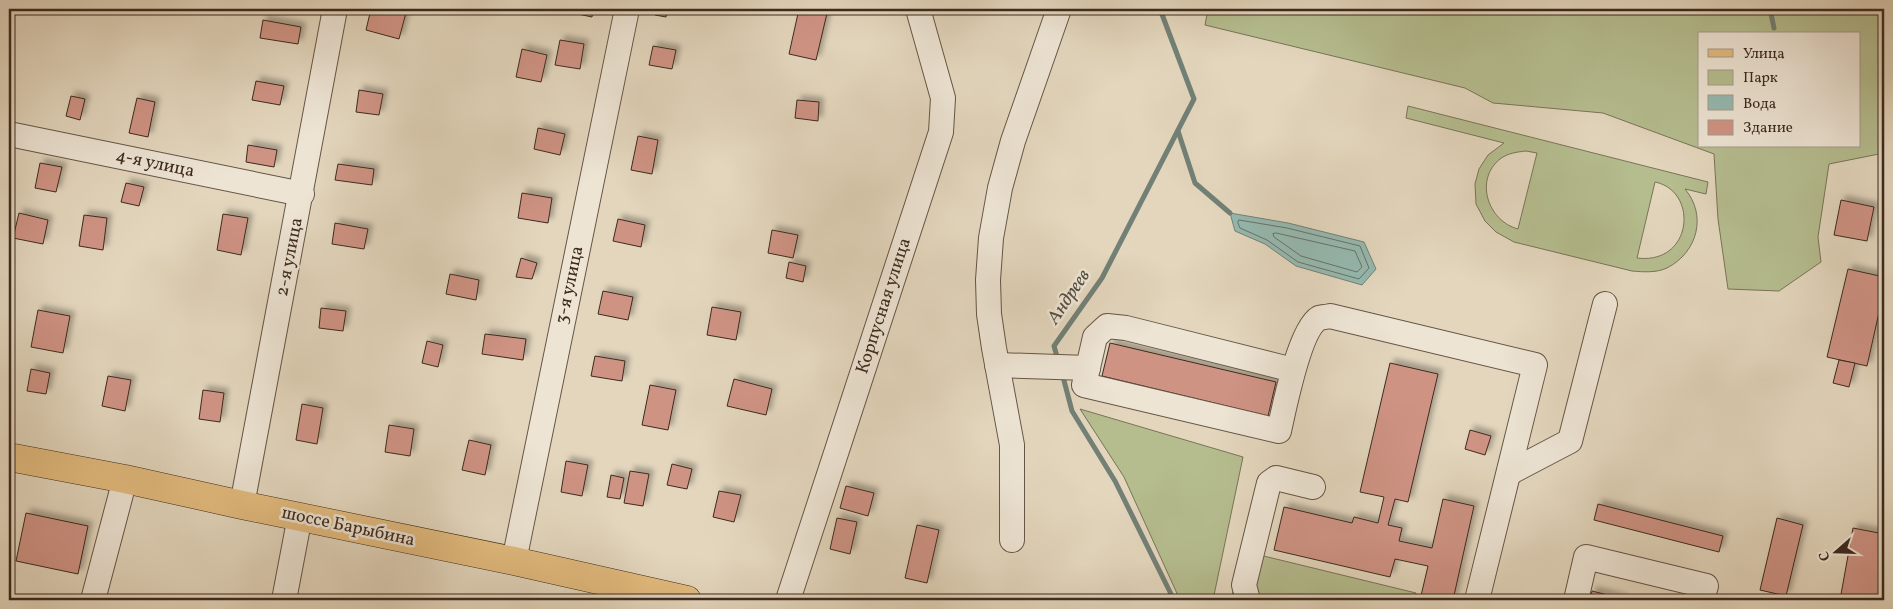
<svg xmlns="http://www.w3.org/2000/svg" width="1893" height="609" viewBox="0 0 1893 609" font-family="Vollkorn,serif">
	<defs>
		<filter id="shadow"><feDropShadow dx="4.5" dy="-4.5" stdDeviation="2.5" flood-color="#0004"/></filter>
	</defs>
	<rect width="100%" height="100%" fill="#e3d6bd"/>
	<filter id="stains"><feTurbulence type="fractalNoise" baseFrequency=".004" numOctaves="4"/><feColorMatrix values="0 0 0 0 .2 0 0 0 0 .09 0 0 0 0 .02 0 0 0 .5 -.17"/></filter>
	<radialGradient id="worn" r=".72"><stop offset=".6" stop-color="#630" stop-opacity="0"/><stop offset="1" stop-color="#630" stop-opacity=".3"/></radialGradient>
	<g fill="#b5bd8f" stroke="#797457" fill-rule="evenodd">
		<path d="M1208 9H1884V153L1829 164 1818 237 1821 262 1779 291 1728 289 1718 219 1714 154 1603 113 1493 103 1465 88 1205 25ZM1699 34H1859V146H1699Z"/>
		<path d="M1408 106 1708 182 1706 194 1685 189C1707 215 1698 252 1667 268 1656 273 1643 272 1632 271L1514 242 1496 232 1485 221 1476 204 1475 184 1479 169 1488 155 1504 143 1406 118ZM1526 151 1537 153 1518 229C1488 221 1474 180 1500 159 1508 153 1517 152 1526 151ZM1655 182C1699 191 1693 265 1637 258Z"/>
		<polygon points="1080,409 1243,457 1213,600 1180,600 1124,477"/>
		<polygon points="1243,551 1416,593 1414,600 1231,600"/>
	</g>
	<polygon fill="#95b9b0" stroke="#728076" points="1230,213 1288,223 1364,242 1376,269 1362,285 1296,266 1265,244 1235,231"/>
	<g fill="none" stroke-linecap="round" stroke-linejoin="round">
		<g stroke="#697268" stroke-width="1">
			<polygon points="1239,220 1287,228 1360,246 1369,268 1359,279 1298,262 1267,240 1240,228 1238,223"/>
			<polygon points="1276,233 1355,251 1362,267 1357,272 1301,256 1274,237 1273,234"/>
		</g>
		<g stroke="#728076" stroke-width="5">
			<polyline points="1770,9 1774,28"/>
			<polyline points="1178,131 1195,183 1230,213"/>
			<polyline points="1058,360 1054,346 1102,278 1194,99 1160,9"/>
			<polyline points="1062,373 1072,411 1115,481 1174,600"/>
		</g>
	</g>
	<g fill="#cf9384" stroke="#3d2a1f" filter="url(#shadow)">
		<polygon points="371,9 407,9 399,39 366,30"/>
		<polygon points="564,9 593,9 592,17 564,11"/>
		<polygon points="656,9 668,9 666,17 655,15"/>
		<polygon points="799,9 828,9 816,60 789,54"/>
		<polygon points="263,20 301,27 298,44 260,38"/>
		<polygon points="560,40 584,44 580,69 555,65"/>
		<polygon points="653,46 676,50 672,69 649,65"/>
		<polygon points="522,49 547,55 541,82 516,77"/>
		<polygon points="256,81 284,86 280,105 252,100"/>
		<polygon points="359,90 383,94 379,115 356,112"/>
		<polygon points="71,96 85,99 80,120 66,116"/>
		<polygon points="137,98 155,102 148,137 129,133"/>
		<polygon points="797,100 819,102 818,121 795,118"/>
		<polygon points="538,128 565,134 560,155 534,149"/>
		<polygon points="638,136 658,140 652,174 631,170"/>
		<polygon points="248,145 277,150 274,167 246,162"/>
		<polygon points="40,163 62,167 56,192 35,188"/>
		<polygon points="338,164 374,169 372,185 335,180"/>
		<polygon points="126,183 144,187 139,206 121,202"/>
		<polygon points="522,193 552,198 548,223 518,218"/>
		<polygon points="1841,200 1874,207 1867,241 1834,235"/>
		<polygon points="19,213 48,220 43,244 13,238"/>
		<polygon points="223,214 248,218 241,255 217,250"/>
		<polygon points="84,215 107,218 103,250 79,246"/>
		<polygon points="618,219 645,225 641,247 613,241"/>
		<polygon points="335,223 368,229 364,249 332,244"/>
		<polygon points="772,230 798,235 793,258 768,253"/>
		<polygon points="521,258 537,263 532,279 516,277"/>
		<polygon points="789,262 806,266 803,282 786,278"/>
		<polygon points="1848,269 1884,277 1884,290 1867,366 1827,357"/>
		<polygon points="450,274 479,280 476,300 446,294"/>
		<polygon points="603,291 633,297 628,320 598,314"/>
		<polygon points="712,307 741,312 736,340 707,335"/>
		<polygon points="321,308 346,311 343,331 319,328"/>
		<polygon points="38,310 70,316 63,353 31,347"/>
		<polygon points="485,334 526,339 523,360 482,354"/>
		<polygon points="427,341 443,345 438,367 422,363"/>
		<polygon points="1110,343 1276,382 1268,416 1102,376"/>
		<polygon points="595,356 625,361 622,381 591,376"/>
		<polygon points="1839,360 1855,363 1849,387 1833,383"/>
		<polygon points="1390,363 1438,374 1408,502 1395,499 1388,525 1402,528 1399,541 1432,548 1443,499 1474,506 1453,600 1420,600 1428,566 1395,559 1390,577 1274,550 1284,507 1352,523 1354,517 1378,523 1384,497 1360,492"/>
		<polygon points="31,369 50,373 46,394 27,391"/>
		<polygon points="108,376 131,380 125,411 102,406"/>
		<polygon points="734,379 772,389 766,415 727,406"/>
		<polygon points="650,385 676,390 668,430 642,425"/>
		<polygon points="203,390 224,393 220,422 199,419"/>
		<polygon points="302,404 323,408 317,444 296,440"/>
		<polygon points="389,425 414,429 410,456 385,452"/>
		<polygon points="1470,430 1491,436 1485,455 1465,449"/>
		<polygon points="469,440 491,445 485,475 462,470"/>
		<polygon points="566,461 588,465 582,496 561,492"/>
		<polygon points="672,464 692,469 687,489 667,485"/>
		<polygon points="630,471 649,474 643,506 624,503"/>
		<polygon points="611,475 624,478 620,499 607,497"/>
		<polygon points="846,486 874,493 868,516 840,508"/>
		<polygon points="719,491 741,495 734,522 713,517"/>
		<polygon points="1598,504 1723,536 1719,552 1594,520"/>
		<polygon points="26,513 88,526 78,574 16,561"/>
		<polygon points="837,518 857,522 850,554 830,549"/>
		<polygon points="1777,518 1803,525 1786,596 1760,590"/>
		<polygon points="917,525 939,530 927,583 905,578"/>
		<polygon points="1853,528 1884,534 1884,600 1840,600"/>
		<polygon points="1592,591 1624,599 1623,600 1590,600"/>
	</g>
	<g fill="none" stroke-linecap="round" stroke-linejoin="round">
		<g stroke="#665546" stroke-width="26">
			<g id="minor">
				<polyline points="9,134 302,194"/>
				<polyline points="997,365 1088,368"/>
				<path d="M1293 370 1126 328 1107 326 1095 337 1084 385 1279 431C1284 408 1300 329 1319 318 1321 317 1327 317 1330 316L1535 365 1477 600"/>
				<polyline points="1509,473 1570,441 1605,304"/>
				<polyline points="242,505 335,9"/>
				<polyline points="1012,540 1012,445 994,348 989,314 988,280 991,238 1000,188 1013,141 1059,9"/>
				<polyline points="514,561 627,9"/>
				<polyline points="93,600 125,479"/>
				<polyline points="284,600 300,516"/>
				<polyline points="788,600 941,132 943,98 918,9"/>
				<polyline points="1248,600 1244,585 1269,483 1276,478 1313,487"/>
				<polyline points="1576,600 1586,557 1706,586 1702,600"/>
			</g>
		</g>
		<g stroke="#3d2a1f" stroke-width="29">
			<polyline id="major" points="9,457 125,479 242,505 514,561 687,600"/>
		</g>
		<use href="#minor" stroke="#ede4d4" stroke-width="24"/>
		<use href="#major" stroke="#e2bb7e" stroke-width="28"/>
	</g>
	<g text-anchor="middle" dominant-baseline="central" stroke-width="5" stroke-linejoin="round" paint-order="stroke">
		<g font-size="18" fill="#3d2a1f" stroke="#ede4d4">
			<text transform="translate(155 164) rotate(12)">4-я улица</text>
			<text transform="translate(290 257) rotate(-79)">2-я улица</text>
			<text transform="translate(570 285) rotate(-78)">3-я улица</text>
			<text transform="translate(884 306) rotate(-72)">Корпусная улица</text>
			<text transform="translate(348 527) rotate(12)">шоссе Барыбина</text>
		</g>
		<g font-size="19" font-style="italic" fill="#534e43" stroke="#ede4d4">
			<text transform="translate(1069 297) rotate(-56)">Андреев</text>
		</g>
	</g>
	<rect width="1893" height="609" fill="none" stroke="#e3d6bd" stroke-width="30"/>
	<rect x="10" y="10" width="1873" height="589" fill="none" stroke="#3d2a1f" stroke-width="2.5"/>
	<rect x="15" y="15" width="1863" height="579" fill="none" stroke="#3d2a1f"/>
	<rect x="1698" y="32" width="162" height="115" fill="#ede4d4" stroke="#a79a8c"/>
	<rect x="1708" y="49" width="25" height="8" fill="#e2bb7e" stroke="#a79a8c"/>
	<text x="1743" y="58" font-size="15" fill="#3d2a1f">Улица</text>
	<rect x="1708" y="70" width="25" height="15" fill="#b5bd8f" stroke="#a79a8c"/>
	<text x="1743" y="82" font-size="15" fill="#3d2a1f">Парк</text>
	<rect x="1708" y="95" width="25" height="15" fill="#95b9b0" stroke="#a79a8c"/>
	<text x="1743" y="108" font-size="15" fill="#3d2a1f">Вода</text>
	<rect x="1708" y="120" width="25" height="15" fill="#cf9384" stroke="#a79a8c"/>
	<text x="1743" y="132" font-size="15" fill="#3d2a1f">Здание</text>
	<g transform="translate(1836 552) rotate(250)" stroke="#ede4d4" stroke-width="4" paint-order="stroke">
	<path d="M0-4L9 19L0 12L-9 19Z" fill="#3d2a1f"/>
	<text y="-8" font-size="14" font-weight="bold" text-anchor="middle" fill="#3d2a1f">С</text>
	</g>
	<rect width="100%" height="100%" filter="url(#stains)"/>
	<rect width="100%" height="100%" fill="url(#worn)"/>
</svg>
